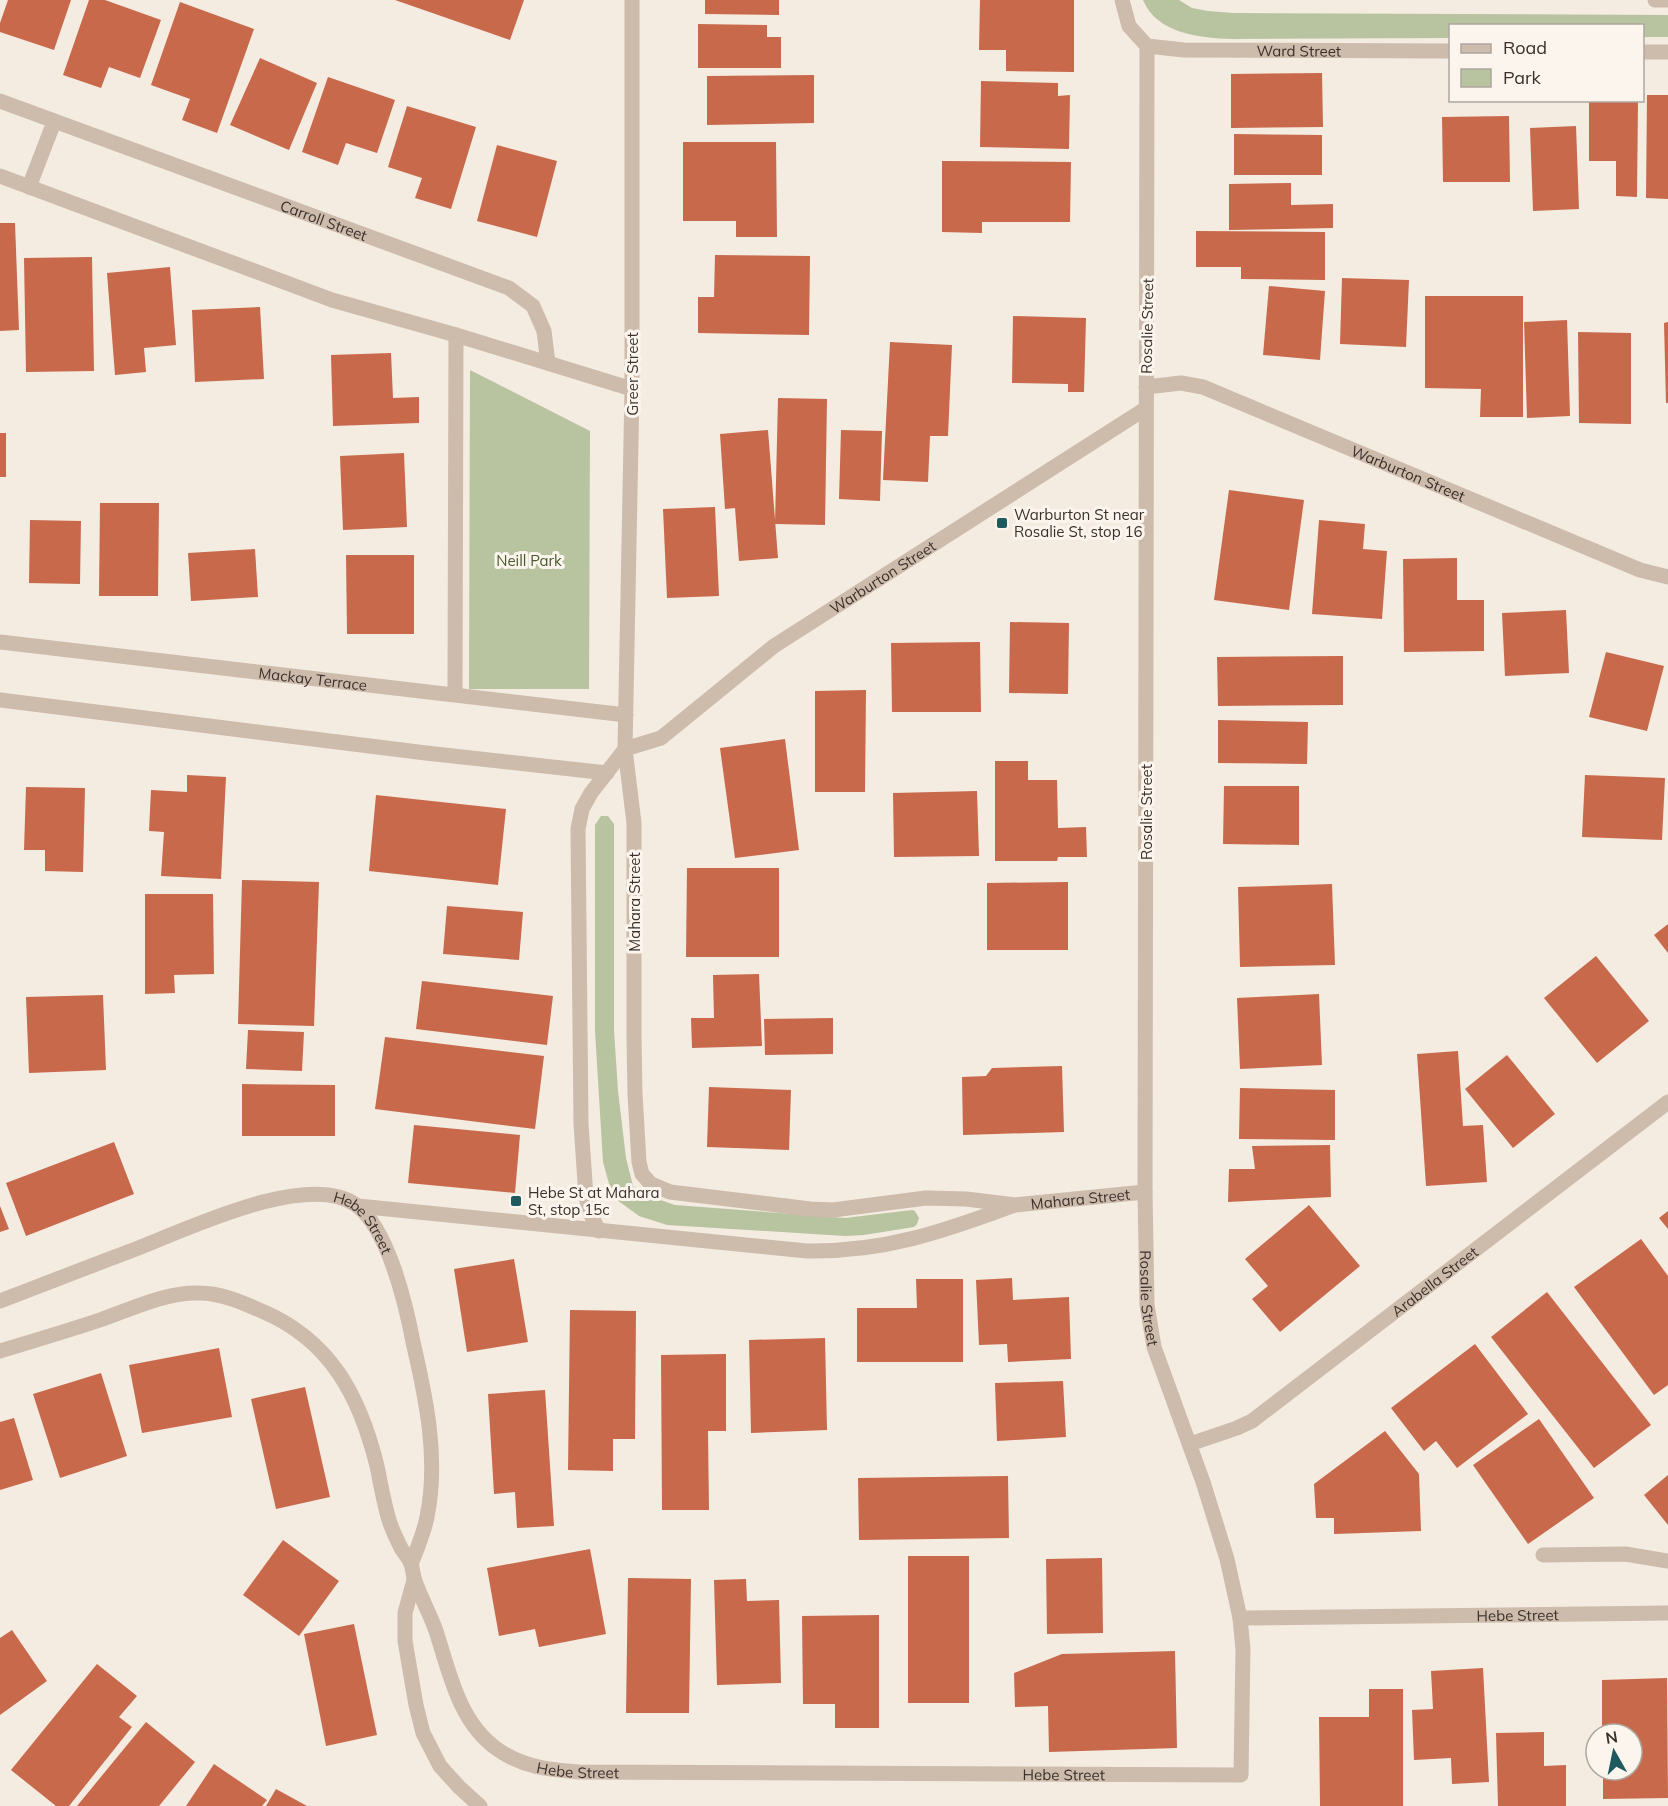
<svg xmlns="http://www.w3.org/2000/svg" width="1668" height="1806" viewBox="0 0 1668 1806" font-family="Mulish,sans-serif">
	<rect width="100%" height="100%" fill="#f4ebe1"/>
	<g fill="#b8c4a0">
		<path d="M1143 0H1179L1192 8 1208 11 1234 13 1668 15V37H1643L1642 26H1450V38L1232 39C1201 38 1157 34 1143 0Z"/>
		<polygon points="470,370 590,431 589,689 469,689"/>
		<polygon points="601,816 608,816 614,824 614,1030 618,1091 626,1158 633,1186 643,1194 675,1205 845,1218 912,1210 915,1211 919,1218 917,1224 914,1227 864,1235 845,1236 667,1225 639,1216 617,1200 611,1191 603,1162 595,1031 595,825"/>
	</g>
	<g fill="#c8694b">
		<polygon points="8,0 71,0 54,50 0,32 0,23"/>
		<polygon points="89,0 105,0 161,20 140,78 109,67 101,88 63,75"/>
		<polygon points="395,0 524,0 510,40"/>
		<polygon points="705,0 779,0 779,15 705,14"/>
		<polygon points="980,0 1074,0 1074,72 1006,71 1006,50 979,50"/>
		<polygon points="180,2 254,29 217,133 182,120 190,99 151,85"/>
		<polygon points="698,24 767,25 767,37 781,37 781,68 698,68"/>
		<polygon points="260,58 317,83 289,150 230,125"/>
		<polygon points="1322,73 1323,127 1231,128 1231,74"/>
		<polygon points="814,75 814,123 707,125 707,76"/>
		<polygon points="328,77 395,100 377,153 346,143 338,165 302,152"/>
		<polygon points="981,81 1058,83 1058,96 1070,95 1069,149 980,147"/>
		<polygon points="1647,95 1668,95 1668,199 1646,198"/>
		<polygon points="1589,100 1638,100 1637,197 1616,196 1616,161 1589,161"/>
		<polygon points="407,106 476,127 451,209 415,198 422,178 388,167"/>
		<polygon points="1509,116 1510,182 1443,182 1442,117"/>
		<polygon points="1576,126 1579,209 1533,211 1530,128"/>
		<polygon points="1234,134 1322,135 1322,175 1234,175"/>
		<polygon points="683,142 776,142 777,237 736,237 736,221 683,221"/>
		<polygon points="497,145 557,161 537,237 477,221"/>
		<polygon points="942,161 1071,162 1070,222 982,222 982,233 942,232"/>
		<polygon points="1291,183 1291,205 1333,204 1333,228 1229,230 1229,184"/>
		<polygon points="0,223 15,223 19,330 0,331"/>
		<polygon points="1196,231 1325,232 1325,280 1241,279 1241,267 1196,267"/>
		<polygon points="715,255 810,256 809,335 698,333 698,297 714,297"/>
		<polygon points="92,257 94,371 26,372 24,258"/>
		<polygon points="170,267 176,345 144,348 146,372 115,375 107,273"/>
		<polygon points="1342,278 1409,280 1406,347 1340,344"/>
		<polygon points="1269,286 1325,291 1320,360 1263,355"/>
		<polygon points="1425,296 1523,296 1523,417 1480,417 1481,389 1425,388"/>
		<polygon points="260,307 264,379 195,382 192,310"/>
		<polygon points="1013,316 1086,318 1084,392 1068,392 1068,384 1012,383"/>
		<polygon points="1567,320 1570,416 1527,418 1524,322"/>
		<polygon points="1668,322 1668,403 1666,403 1664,323"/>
		<polygon points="1578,332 1631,333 1631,424 1579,423"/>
		<polygon points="890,342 952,345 948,436 930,436 928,482 883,480"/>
		<polygon points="391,353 393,398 419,397 419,423 333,426 331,355"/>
		<polygon points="778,398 827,399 825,525 775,524"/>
		<polygon points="768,430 778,558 739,561 735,508 725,509 720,434"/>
		<polygon points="841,430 882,431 880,501 839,499"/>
		<rect x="0" y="433" width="6" height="44"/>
		<polygon points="404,453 407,527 343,530 340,456"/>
		<polygon points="1229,490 1304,500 1289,610 1214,600"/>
		<polygon points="100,503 159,503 158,596 99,596"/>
		<polygon points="715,507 719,596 667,598 663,509"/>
		<polygon points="30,520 81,521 80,584 29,583"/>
		<polygon points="1319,520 1365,524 1363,549 1387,551 1382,619 1312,614"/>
		<polygon points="255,549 258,597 191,601 188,553"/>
		<polygon points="346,555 414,555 414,634 347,634"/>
		<polygon points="1457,558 1457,600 1484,600 1484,651 1404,652 1403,559"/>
		<polygon points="1566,610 1569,673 1505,676 1502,613"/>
		<polygon points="1010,622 1069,623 1068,694 1009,693"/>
		<polygon points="980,642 981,712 892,712 891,643"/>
		<polygon points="1606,652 1664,666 1647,731 1589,717"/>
		<polygon points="1343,656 1343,705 1218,706 1217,657"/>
		<polygon points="866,690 865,792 815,792 815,691"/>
		<polygon points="1218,720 1308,722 1307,764 1218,763"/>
		<polygon points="785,739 799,850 735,858 720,748"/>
		<polygon points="995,761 1028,761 1028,780 1057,780 1058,828 1086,827 1087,857 1058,857 1057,861 995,861"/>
		<polygon points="187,775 226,777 221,879 161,876 164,832 149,831 151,790 187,792"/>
		<polygon points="1585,775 1665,778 1662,840 1582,837"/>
		<polygon points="1224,786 1299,786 1299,845 1223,844"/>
		<polygon points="26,787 85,788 83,872 45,871 45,850 24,850"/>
		<polygon points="977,791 979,856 894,857 893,793"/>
		<polygon points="376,795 506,809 498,885 369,871"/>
		<polygon points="687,868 779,868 779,957 686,957"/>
		<polygon points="242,880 319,882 314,1026 238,1024"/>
		<polygon points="1068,882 1068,950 987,950 987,883"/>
		<polygon points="1332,884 1335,965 1240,967 1238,887"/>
		<polygon points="145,894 213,894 214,974 174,975 175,993 145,994"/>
		<polygon points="447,906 523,912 519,960 443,954"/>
		<polygon points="1668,924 1668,953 1654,935"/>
		<polygon points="1596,956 1649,1021 1597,1063 1544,998"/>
		<polygon points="759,974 762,1046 692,1048 691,1018 714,1018 713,975"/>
		<polygon points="422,981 553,996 547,1045 416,1029"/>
		<polygon points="1319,994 1322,1065 1240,1069 1237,998"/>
		<polygon points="103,995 106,1070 29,1073 26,997"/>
		<polygon points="833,1018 833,1054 765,1055 764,1019"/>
		<polygon points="248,1030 304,1032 302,1071 246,1069"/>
		<polygon points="385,1037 544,1056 535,1129 375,1109"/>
		<polygon points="1458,1051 1463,1126 1483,1125 1487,1182 1426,1186 1417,1054"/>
		<polygon points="1507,1055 1555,1114 1513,1148 1465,1089"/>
		<polygon points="1062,1066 1064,1132 963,1135 962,1077 986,1076 992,1068"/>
		<polygon points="242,1084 335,1085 335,1136 242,1136"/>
		<polygon points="709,1087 791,1090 789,1150 707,1147"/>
		<polygon points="1240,1088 1335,1090 1335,1140 1239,1139"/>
		<polygon points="414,1125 520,1135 515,1193 408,1183"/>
		<polygon points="114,1142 134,1194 26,1236 6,1183"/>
		<polygon points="1330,1145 1331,1197 1228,1202 1229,1169 1255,1169 1252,1146"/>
		<polygon points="1309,1205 1360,1266 1280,1332 1252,1299 1268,1286 1245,1259"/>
		<polygon points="0,1206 9,1229 0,1232"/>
		<polygon points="1668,1211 1668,1229 1659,1218"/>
		<polygon points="1641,1239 1668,1276 1668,1385 1654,1395 1574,1287"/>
		<polygon points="514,1259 528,1342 467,1352 454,1269"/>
		<polygon points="1012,1278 1013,1300 1069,1297 1071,1359 1008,1362 1007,1344 979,1345 976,1280"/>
		<polygon points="916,1279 963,1279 963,1362 857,1362 857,1308 917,1308"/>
		<polygon points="1547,1292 1651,1425 1594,1468 1491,1337"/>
		<polygon points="570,1310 636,1311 635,1439 613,1439 613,1471 568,1470"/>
		<polygon points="825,1338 827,1430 751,1433 749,1340"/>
		<polygon points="1475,1344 1528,1414 1457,1468 1436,1441 1424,1451 1391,1408"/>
		<polygon points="219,1348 232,1417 142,1433 129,1365"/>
		<polygon points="726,1354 726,1431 708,1431 709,1510 662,1510 661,1355"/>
		<polygon points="101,1373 127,1456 60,1478 33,1394"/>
		<polygon points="1063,1381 1066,1437 997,1441 995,1383"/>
		<polygon points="305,1387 330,1497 276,1509 251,1399"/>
		<polygon points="545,1390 554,1526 517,1528 515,1492 494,1494 488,1394"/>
		<polygon points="14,1418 33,1480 0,1490 0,1422"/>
		<polygon points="1539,1419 1594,1498 1528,1544 1473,1465"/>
		<polygon points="1385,1431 1419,1474 1421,1531 1334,1534 1334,1518 1316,1518 1314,1484"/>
		<polygon points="1668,1475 1668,1525 1644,1495"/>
		<polygon points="1008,1476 1009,1538 859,1540 858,1478"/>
		<polygon points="283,1540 339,1581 299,1636 243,1595"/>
		<polygon points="590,1549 606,1634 539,1647 535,1629 499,1636 487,1568"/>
		<rect x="908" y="1556" width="61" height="147"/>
		<polygon points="1102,1558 1103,1633 1047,1634 1046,1559"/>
		<polygon points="628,1578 691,1579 689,1713 626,1713"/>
		<polygon points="746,1579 747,1601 779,1600 781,1683 717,1685 714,1580"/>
		<polygon points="879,1615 879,1728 835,1728 835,1704 803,1704 802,1616"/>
		<polygon points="354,1624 377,1735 326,1746 304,1634"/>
		<polygon points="12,1630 47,1681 0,1715 0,1638"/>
		<polygon points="1175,1651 1177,1748 1049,1752 1048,1706 1015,1707 1014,1673 1062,1654"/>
		<polygon points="97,1664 137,1696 119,1717 132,1727 69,1806 56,1806 11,1770"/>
		<polygon points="1483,1668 1489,1782 1452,1784 1451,1758 1414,1760 1412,1710 1433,1709 1431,1671"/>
		<polygon points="1667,1678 1668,1798 1603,1799 1603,1770 1632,1770 1632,1734 1602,1734 1602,1680"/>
		<polygon points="1369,1689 1403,1689 1403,1806 1320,1806 1319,1717 1369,1717"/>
		<polygon points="146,1722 195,1762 159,1806 77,1806"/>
		<polygon points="1544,1732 1544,1766 1566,1765 1566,1806 1498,1806 1496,1733"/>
		<polygon points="214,1764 267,1800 262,1806 186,1806"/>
		<polygon points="276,1789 307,1806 266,1806"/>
	</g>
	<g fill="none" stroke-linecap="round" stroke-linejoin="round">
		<g stroke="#cdbbac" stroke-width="15">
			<path id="s1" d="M632 0V389L625 749 634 823V1037L635 1094 639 1162 642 1174 651 1184 670 1192 810 1209 833 1210 926 1198 966 1199 1015 1205 1145 1192"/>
			<path id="s2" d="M1122 0 1129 26 1147 46 1145 1192 1147 1305 1154 1347 1203 1482 1227 1559 1240 1618"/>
			<polyline points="1655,0 1668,0"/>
			<path id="s3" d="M1147 46 1184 50 1450 51"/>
			<polyline points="1642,52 1668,52"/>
			<path id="s4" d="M0 101 509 288 533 306 544 331 548 363"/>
			<polyline points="0,176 332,300 456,335 632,389"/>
			<polyline points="29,187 54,122"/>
			<path id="s5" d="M1146 387 1181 383 1203 387 1640 570 1668 577"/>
			<path id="s6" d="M0 642 626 715"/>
			<polyline points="455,694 456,335"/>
			<polyline points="0,700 426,753 607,773"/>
			<path id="s7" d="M625 749 661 738 774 646 1145 409"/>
			<path d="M358 1206 807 1251C884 1252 942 1232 1012 1206"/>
			<polyline points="599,1231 591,1215 586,1197 581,1124 578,829 582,809 591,793 625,749"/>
			<path id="s8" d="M0 1301C45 1284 90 1266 136 1249 185 1230 308 1170 356 1205 388 1228 406 1305 413 1342 426 1398 439 1459 427 1517 424 1533 417 1549 411 1564"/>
			<path id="s9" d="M0 1351C33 1341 67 1331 100 1320 132 1309 165 1292 199 1293 222 1293 244 1303 264 1312 331 1341 360 1397 377 1466 381 1485 384 1505 390 1523 393 1532 397 1540 401 1548 404 1553 409 1558 411 1564 413 1569 413 1576 415 1581 421 1598 430 1614 436 1631 450 1674 459 1722 497 1749 522 1767 550 1770 579 1772L1241 1775 1243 1649 1240 1618 1668 1613"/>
			<path id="s10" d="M1190 1444 1237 1428 1252 1421 1668 1102"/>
			<polyline points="1543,1555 1625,1554 1668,1561"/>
			<polyline points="414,1580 405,1613 405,1641 416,1705 423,1733 440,1766 459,1787 480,1806"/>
		</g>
	</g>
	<g fill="#1f5a5e" stroke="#fbf5ee" stroke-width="2">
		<rect x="996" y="517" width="12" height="12" rx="3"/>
		<rect x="510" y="1195" width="12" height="12" rx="3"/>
	</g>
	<g text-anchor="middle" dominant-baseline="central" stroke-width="6" stroke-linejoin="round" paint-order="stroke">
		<g font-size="15" fill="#3b302b" stroke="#fbf5ee">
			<text stroke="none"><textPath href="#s3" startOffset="152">Ward Street</textPath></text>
			<text stroke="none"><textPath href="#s4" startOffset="345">Carroll Street</textPath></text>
			<text transform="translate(1147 326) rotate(-89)">Rosalie Street</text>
			<text transform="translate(632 374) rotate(-90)">Greer Street</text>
			<text stroke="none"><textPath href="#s5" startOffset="280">Warburton Street</textPath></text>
			<text stroke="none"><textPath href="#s7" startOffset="312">Warburton Street</textPath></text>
			<text stroke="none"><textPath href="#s6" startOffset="315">Mackay Terrace</textPath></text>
			<text transform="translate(1146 812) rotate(-90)">Rosalie Street</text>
			<text transform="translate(634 902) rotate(-90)">Mahara Street</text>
			<text stroke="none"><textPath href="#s1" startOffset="1622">Mahara Street</textPath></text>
			<text stroke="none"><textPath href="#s8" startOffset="394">Hebe Street</textPath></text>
			<text stroke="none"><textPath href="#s10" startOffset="296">Arabella Street</textPath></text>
			<text stroke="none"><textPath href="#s2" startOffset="1306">Rosalie Street</textPath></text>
			<text stroke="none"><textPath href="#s9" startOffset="1970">Hebe Street</textPath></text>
			<text stroke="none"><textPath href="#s9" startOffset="872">Hebe Street</textPath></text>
			<text stroke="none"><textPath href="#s9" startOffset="1358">Hebe Street</textPath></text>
		</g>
		<g font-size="15" fill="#3b302b" stroke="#fbf5ee" text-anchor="start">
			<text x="1014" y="514">Warburton St near<tspan x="1014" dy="17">Rosalie St, stop 16</tspan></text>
			<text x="528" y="1192">Hebe St at Mahara<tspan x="528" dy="17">St, stop 15c</tspan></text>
		</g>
		<g font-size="15" fill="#4a5a2e" stroke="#fbf5ee">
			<text x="529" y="560">Neill Park</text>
		</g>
	</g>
	<rect x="1449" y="24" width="195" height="78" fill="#fbf5ee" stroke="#aea6a0" stroke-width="1.5"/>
	<rect x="1461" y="44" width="30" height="9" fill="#cdbbac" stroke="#aea6a0" stroke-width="1.5"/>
	<text x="1503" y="54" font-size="18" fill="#3b302b">Road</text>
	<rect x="1461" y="69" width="30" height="18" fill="#b8c4a0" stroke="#aea6a0" stroke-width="1.5"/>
	<text x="1503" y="84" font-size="18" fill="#3b302b">Park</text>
	<g transform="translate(1614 1752) rotate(351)"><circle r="28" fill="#fbf5ee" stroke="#aea6a0" stroke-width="1.5"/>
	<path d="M0-4.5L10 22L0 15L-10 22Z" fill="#1f5a5e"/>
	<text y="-9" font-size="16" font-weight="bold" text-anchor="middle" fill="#3b302b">N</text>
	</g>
</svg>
